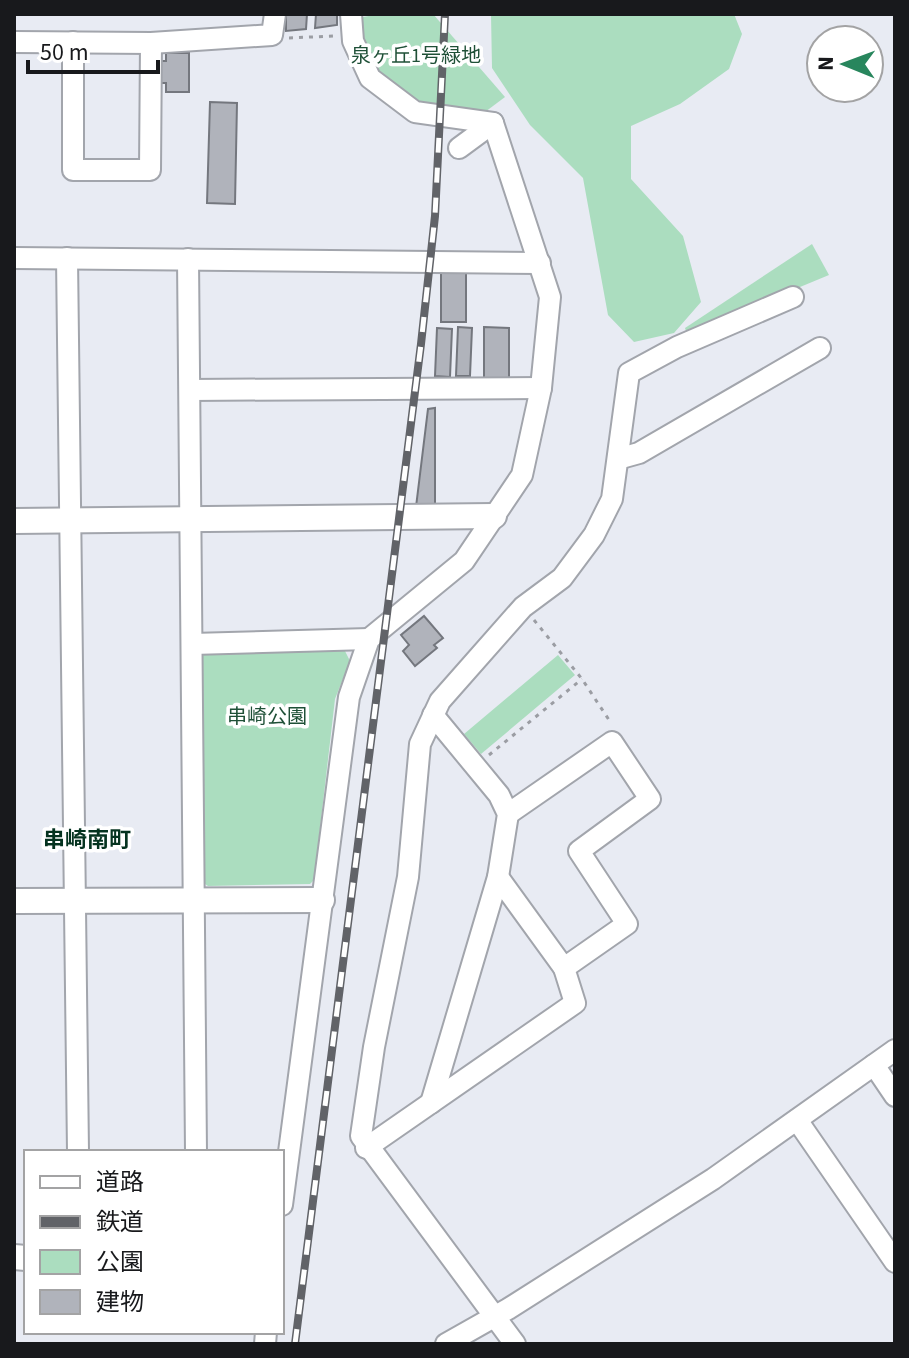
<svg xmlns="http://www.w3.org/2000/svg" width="909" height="1358" viewBox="0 0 909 1358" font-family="'Source Sans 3','Noto Sans JP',sans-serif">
	<rect width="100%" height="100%" fill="#e8ebf3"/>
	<g fill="#abddbf">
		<polygon points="380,14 433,14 505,97 481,115 413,105 374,76 357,18"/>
		<polygon points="491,14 734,14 742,34 729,69 680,104 631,126 631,179 683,236 701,302 674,333 634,342 608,315 583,178 530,125 492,68"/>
		<polygon points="812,244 829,275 687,334 685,328"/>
		<polygon points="344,649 350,661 335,699 314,880 310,884 208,886 202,882 200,659 207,651"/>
		<polygon points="558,655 575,675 481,754 464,734"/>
	</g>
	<g fill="#b0b3bb" stroke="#74777e" stroke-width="2">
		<polygon points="286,14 307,14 306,29 286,31"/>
		<polygon points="316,14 337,14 337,25 315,28"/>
		<polygon points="166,53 189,53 189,92 166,92 166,83 160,83 160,61 166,61"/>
		<polygon points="210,102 237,103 235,204 207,203"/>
		<rect x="441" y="273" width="25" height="49"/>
		<polygon points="458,327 472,328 470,376 456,376"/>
		<polygon points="484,327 509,328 509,380 484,380"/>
		<polygon points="437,328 452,329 450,377 435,376"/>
		<polygon points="435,408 435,508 416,507 428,409"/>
		<polygon points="424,616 443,638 434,645 437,648 415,666 403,651 409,645 401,635"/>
	</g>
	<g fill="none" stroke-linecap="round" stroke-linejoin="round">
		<g stroke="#a2a5ac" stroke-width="24">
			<g id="minor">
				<polyline points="14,42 151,43 272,35 275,14"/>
				<polyline points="73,42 73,170 150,170 151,43"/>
				<polyline points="459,148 493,123"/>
				<polyline points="14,258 540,263"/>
				<polyline points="67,258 78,1152"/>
				<polyline points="188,259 196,1152"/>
				<polyline points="190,390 541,388"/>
				<polyline points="621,458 639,453 820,348"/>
				<polyline points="192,644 369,639"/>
				<polyline points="498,877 564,968"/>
				<polyline points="874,1065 895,1096"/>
				<polyline points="431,1103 498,877 508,814 499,795 433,715"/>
				<polyline points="797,1120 895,1262"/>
				<polyline points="366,1148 575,1003 564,968 627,924 579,851 650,799 612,742 508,814"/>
				<polyline points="282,1205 349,697 369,639 464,561 522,475 541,388 550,297 493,123 415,112 370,78 353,41 351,14"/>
				<polyline points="265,1344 266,1332"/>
				<polyline points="446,1344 508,1309 713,1179 895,1050"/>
				<polyline points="515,1344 361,1136 374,1047 408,877 420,744 440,701 523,607 562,578 594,535 612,499 629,373 677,347 793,297"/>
			</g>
		</g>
		<g stroke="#a2a5ac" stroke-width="28">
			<g id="tertiary">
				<polyline points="14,521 494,516"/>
				<polyline points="14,901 322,900"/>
				<polyline points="14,1257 26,1258"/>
			</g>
		</g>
		<g stroke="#9b9da3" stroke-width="3" stroke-dasharray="4 6" stroke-linecap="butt">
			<polyline points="289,38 333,36"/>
			<polyline points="534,620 582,679 611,723"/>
			<polyline points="489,755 582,679"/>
		</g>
		<use href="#minor" stroke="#fff" stroke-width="20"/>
		<use href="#tertiary" stroke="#fff" stroke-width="24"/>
		<g stroke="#616368" stroke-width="8">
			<polyline id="rail" points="295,1344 421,344 435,216 445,14"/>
		</g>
		<use href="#rail" stroke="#fff" stroke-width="5" stroke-dasharray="15" stroke-linecap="butt"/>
	</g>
	<g text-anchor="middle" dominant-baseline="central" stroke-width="7" stroke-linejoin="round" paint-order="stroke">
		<g font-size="20" fill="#1f5037" stroke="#fff">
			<text x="416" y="56">泉ヶ丘1号緑地</text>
			<text x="267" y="717">串崎公園</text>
		</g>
		<g font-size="22" font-weight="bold" fill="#053320" stroke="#fff">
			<text x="87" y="840">串崎南町</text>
		</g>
	</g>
	<rect width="909" height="1358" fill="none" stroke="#18191c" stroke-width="32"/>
	<rect x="24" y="1150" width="260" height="184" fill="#ffffff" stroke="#a3a3a4" stroke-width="2"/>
	<rect x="40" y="1176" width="40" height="12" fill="#ffffff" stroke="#a3a3a4" stroke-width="2"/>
	<text x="96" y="1190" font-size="24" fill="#18191c">道路</text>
	<rect x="40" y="1216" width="40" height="12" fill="#616368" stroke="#a3a3a4" stroke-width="2"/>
	<text x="96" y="1230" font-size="24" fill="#18191c">鉄道</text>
	<rect x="40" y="1250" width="40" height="24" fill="#abddbf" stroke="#a3a3a4" stroke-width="2"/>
	<text x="96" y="1270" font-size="24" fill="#18191c">公園</text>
	<rect x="40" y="1290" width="40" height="24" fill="#b0b3bb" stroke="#a3a3a4" stroke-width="2"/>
	<text x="96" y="1310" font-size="24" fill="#18191c">建物</text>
	<g transform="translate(845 64) rotate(271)"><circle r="38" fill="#ffffff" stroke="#a3a3a4" stroke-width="2"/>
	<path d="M0-6L14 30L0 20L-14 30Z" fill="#28865d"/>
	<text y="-12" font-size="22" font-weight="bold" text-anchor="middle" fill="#18191c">N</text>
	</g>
	<path d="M28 60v12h130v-12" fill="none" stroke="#18191c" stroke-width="4"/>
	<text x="40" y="60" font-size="24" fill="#18191c" stroke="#ffffff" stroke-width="6" paint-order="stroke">50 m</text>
</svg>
